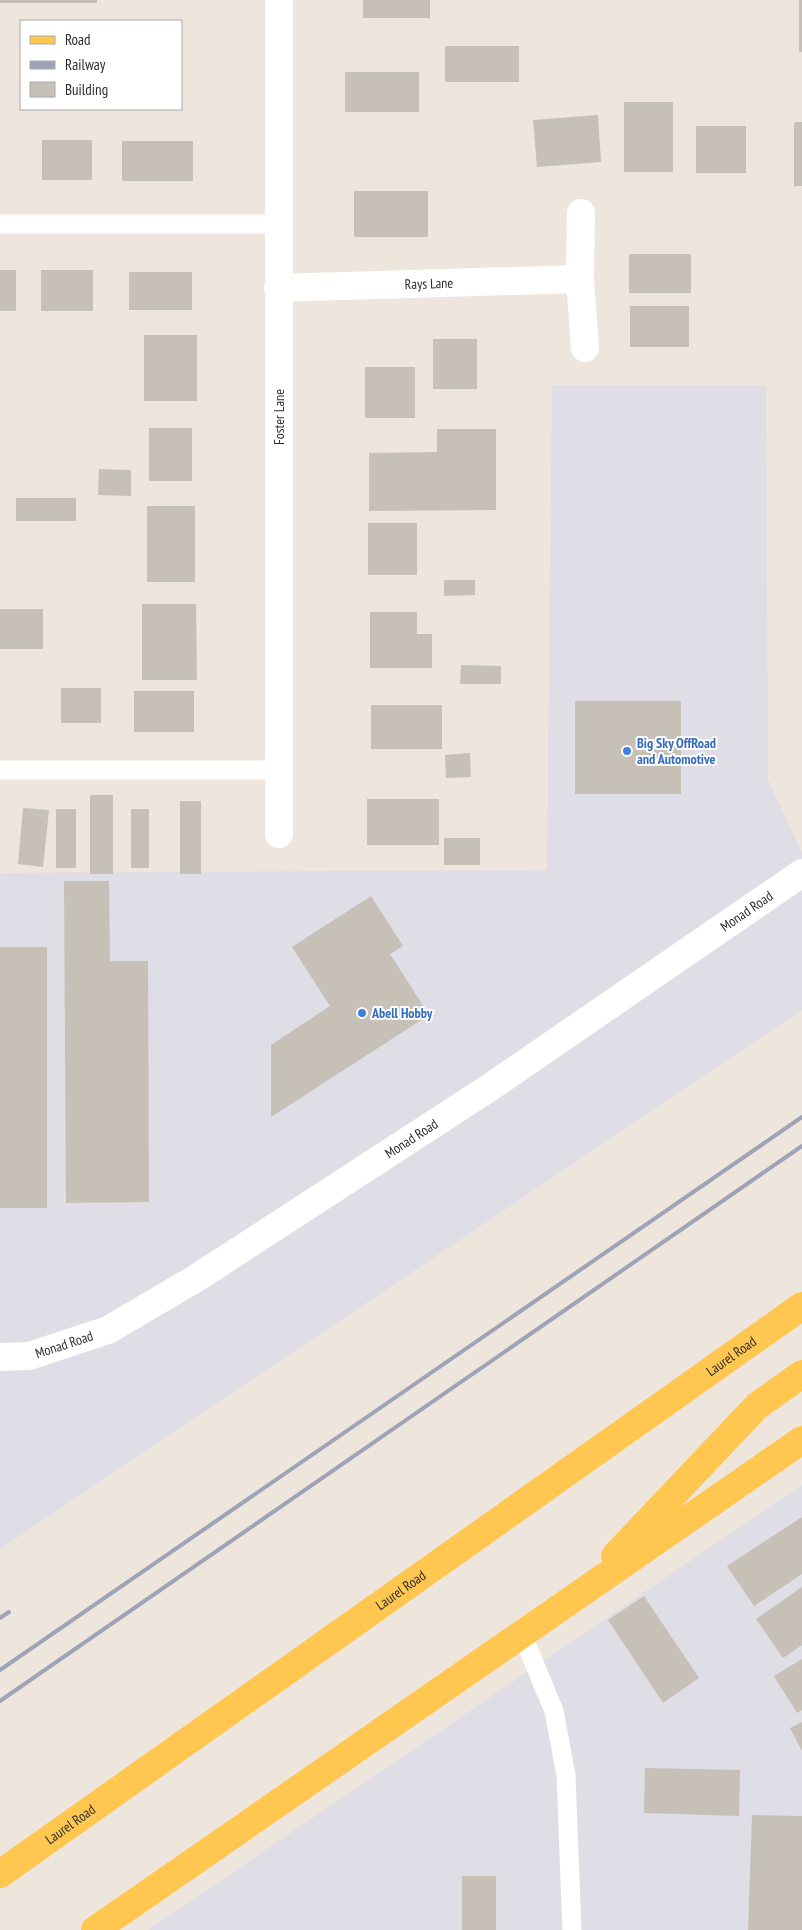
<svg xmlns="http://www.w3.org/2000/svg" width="802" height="1930" viewBox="0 0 802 1930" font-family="'PT Sans Narrow',sans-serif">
	<rect width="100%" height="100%" fill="#eee5dc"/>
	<g fill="#dfdde6">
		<polygon points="552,385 766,385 768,780 802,853 802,1010 0,1549 0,873 547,870"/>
		<polygon points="802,1485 802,1930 148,1930"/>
	</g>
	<g fill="#c6c0b7">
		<rect x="0" y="0" width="97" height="3"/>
		<rect x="363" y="0" width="67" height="18"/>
		<rect x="799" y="0" width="3" height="52"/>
		<rect x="445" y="46" width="74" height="36"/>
		<rect x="345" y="72" width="74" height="40"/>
		<rect x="624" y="102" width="49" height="70"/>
		<polygon points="598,115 601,162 537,167 533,120"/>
		<rect x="794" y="122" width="8" height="64"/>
		<rect x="696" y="126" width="50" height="47"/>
		<rect x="42" y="140" width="50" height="40"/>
		<rect x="122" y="141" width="71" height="40"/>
		<rect x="354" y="191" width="74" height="46"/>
		<rect x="629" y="254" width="62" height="39"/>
		<rect x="0" y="270" width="16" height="41"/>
		<rect x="41" y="270" width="52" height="41"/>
		<rect x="129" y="272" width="63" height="38"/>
		<rect x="630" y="306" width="59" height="41"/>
		<rect x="144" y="335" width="53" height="66"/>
		<rect x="433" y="339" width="44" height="50"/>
		<rect x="365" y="367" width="50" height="51"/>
		<rect x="149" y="428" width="43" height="53"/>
		<polygon points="437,429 496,429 496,510 369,511 369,453 437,452"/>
		<polygon points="99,469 131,470 131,496 98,495"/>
		<rect x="16" y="498" width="60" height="23"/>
		<rect x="147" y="506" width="48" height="76"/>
		<rect x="368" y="523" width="49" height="52"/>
		<polygon points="444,580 475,580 475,595 444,596"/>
		<polygon points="142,604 196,604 197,680 142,680"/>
		<rect x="0" y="609" width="43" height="40"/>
		<polygon points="370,612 417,612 417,634 432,634 432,668 370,668"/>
		<polygon points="461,665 501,666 501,684 460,684"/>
		<rect x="61" y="688" width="40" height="35"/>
		<rect x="134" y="691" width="60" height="41"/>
		<rect x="575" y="701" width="106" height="93"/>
		<rect x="371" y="705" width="71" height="44"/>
		<polygon points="470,753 471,777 446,778 445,755"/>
		<rect x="90" y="795" width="23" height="79"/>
		<rect x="367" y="799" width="72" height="46"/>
		<rect x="180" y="801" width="21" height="73"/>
		<polygon points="23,808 49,810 43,867 18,864"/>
		<rect x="56" y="809" width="20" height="59"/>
		<rect x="131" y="809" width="18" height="59"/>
		<rect x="444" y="838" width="36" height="27"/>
		<polygon points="64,881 109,881 110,961 148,961 149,1202 66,1203"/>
		<polygon points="371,896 403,946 390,954 429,1015 271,1117 271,1045 330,1006 292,947"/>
		<rect x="0" y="947" width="47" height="261"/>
		<polygon points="802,1517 802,1574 754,1606 727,1566"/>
		<polygon points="802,1587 802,1645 783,1658 756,1619"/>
		<polygon points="644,1596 699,1678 663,1703 608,1620"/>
		<polygon points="802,1659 802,1710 797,1713 774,1676"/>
		<polygon points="802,1722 802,1751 790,1728"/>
		<polygon points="645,1768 740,1770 739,1816 644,1813"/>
		<polygon points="752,1815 802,1816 802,1930 748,1930"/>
		<rect x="462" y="1876" width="34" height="54"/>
	</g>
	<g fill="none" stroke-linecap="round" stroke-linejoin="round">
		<g stroke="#fff" stroke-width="19">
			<polyline points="0,224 278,224"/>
			<polyline points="0,770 279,770"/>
			<polyline points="522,1634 554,1711 566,1775 572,1930"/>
		</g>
		<g stroke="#fff" stroke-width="28">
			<polyline points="581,213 580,279 585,348"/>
			<path id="s1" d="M278 288 580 279"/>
			<polyline points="279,834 279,0"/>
		</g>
		<path stroke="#fff" stroke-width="28" id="s2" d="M0 1357 29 1356 108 1330 195 1279 486 1090 802 873"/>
		<g stroke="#ffc750" stroke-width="28">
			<polyline points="615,1556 757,1406 802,1374"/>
			<path id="s3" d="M0 1874 802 1306"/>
			<polyline points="95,1930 802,1440"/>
		</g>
		<g stroke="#9ea4b8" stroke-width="4">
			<polyline points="0,1618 9,1612"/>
			<polyline points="0,1670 802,1117"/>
			<polyline points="0,1701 802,1146"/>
		</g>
	</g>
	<g fill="#3f7fe0" stroke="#fff" stroke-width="2">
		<circle cx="627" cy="751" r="5"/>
		<circle cx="362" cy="1013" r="5"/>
	</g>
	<g text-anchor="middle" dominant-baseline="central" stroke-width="4" stroke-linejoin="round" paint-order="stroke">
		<g font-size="14" fill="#2b2b2b" stroke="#fff">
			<text stroke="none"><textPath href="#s1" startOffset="151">Rays Lane</textPath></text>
			<text transform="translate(279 417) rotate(-90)">Foster Lane</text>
			<text stroke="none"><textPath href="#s2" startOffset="876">Monad Road</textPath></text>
			<text stroke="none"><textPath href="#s2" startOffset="471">Monad Road</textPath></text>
			<text stroke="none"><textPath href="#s2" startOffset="66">Monad Road</textPath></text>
			<text stroke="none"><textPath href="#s3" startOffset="896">Laurel Road</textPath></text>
			<text stroke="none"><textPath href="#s3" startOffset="491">Laurel Road</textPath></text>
			<text stroke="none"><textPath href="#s3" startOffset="86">Laurel Road</textPath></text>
		</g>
		<g font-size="14" font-weight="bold" fill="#366cbe" stroke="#fff" text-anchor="start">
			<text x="637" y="743">Big Sky OffRoad<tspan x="637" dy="16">and Automotive</tspan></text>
			<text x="372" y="1013">Abell Hobby</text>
		</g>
	</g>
	<rect x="20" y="20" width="162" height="90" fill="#ffffff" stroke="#aaaaaa"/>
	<rect x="30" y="36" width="25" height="8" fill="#ffc750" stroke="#aaaaaa"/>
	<text x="65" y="45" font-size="15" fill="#2b2b2b">Road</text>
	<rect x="30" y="61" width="25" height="8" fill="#9ea4b8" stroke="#aaaaaa"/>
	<text x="65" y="70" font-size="15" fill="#2b2b2b">Railway</text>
	<rect x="30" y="82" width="25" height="15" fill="#c6c0b7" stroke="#aaaaaa"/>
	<text x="65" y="95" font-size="15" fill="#2b2b2b">Building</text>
</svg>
